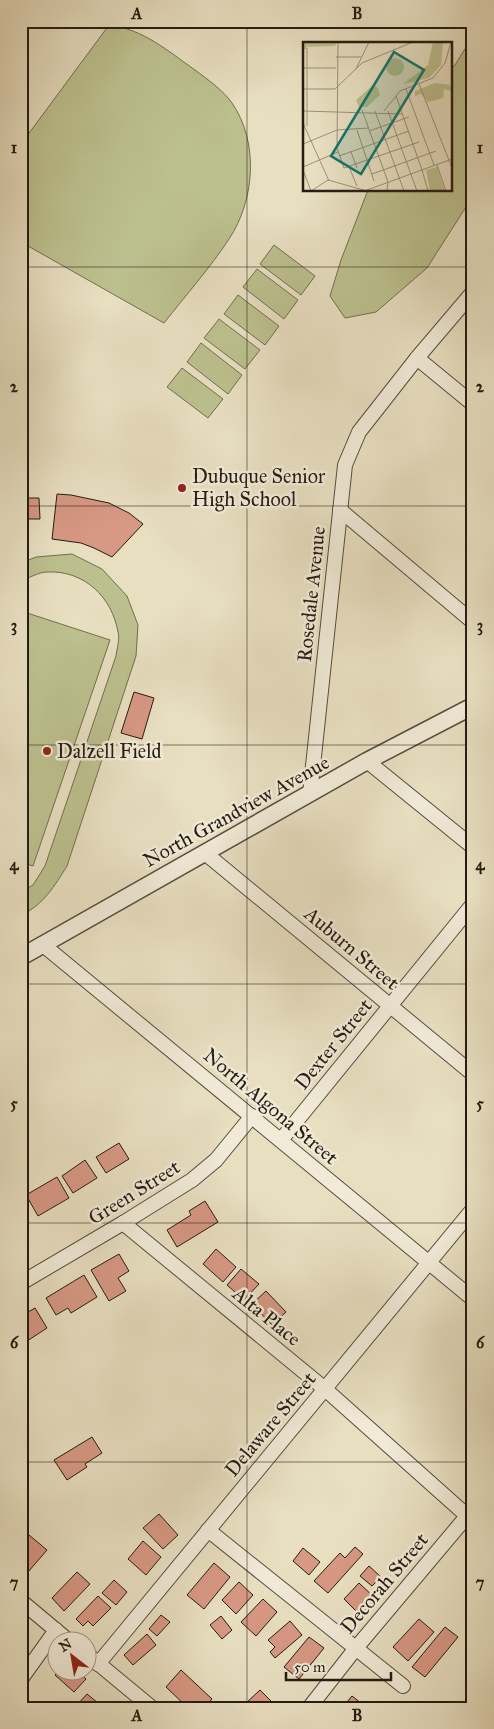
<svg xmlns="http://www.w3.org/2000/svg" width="494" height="1729" viewBox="0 0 494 1729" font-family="'IM FELL Great Primer',serif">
	<rect width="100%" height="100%" fill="#e8dfc1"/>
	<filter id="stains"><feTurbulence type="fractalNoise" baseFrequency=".004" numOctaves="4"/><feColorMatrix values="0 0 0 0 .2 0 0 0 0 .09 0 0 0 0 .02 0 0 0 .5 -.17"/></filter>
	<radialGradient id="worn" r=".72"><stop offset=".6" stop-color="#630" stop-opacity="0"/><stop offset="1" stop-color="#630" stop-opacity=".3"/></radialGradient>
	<g fill="#bcc08e" stroke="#706e50">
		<path d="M109 25C143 29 168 51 195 70 207 79 223 90 232 103 259 142 255 200 229 239 210 268 186 295 164 323L21 242V144Z"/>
		<polygon points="473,36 473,196 427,268 376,312 345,318 330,296 341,260 368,190 450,190 450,70 455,65"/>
		<polygon points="274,245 315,276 301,295 260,264"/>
		<polygon points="257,269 298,300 284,319 243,287"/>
		<polygon points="238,295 279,326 265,345 224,314"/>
		<polygon points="219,319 260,350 245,369 204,338"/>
		<polygon points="201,343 242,375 228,394 187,362"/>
		<polygon points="182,368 223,399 208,418 167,387"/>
		<path d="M72 554 102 569 127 596 138 625 136 656 67 866C55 885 43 906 21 915V892L33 885 45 866 116 656C117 648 120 639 118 632 112 597 84 570 47 572 39 572 29 578 21 581V563L36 557Z"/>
		<polygon points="21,611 110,640 33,866 21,862"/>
	</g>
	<g fill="#d79884" stroke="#251c12">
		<polygon points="57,494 71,495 109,503 129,513 143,524 112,557 94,548 81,543 52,539"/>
		<polygon points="21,498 39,498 40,519 21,519"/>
		<polygon points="134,692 154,698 142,739 121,733"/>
		<polygon points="119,1143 129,1159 106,1173 96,1157"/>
		<polygon points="85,1160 97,1178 73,1193 62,1176"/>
		<polygon points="57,1177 69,1198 38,1216 26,1195"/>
		<polygon points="205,1201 218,1222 177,1247 167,1230 191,1215 189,1211"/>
		<polygon points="21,1220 26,1227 21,1230"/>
		<polygon points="216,1249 236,1267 223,1282 203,1264"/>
		<polygon points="119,1254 129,1271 118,1278 126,1291 109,1301 91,1270"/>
		<polygon points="241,1269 259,1284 244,1300 227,1285"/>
		<polygon points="84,1275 97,1297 71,1313 68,1308 56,1315 46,1298"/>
		<polygon points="266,1291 286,1312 272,1325 252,1304"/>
		<polygon points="35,1308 47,1328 21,1345 21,1316"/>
		<polygon points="92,1437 102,1453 85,1464 87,1467 67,1480 54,1460"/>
		<polygon points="159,1514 178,1535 163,1549 143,1528"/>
		<polygon points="29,1535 47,1550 28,1572 21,1566 21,1543"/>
		<polygon points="143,1541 161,1557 146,1575 128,1559"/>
		<polygon points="355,1547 363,1554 328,1593 314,1581 340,1553 345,1558"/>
		<polygon points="303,1548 320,1562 309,1575 293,1561"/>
		<polygon points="214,1563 230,1577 204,1609 187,1595"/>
		<polygon points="369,1566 381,1577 372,1586 360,1576"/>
		<polygon points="77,1572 90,1584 64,1611 52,1598"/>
		<polygon points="114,1580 127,1592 116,1605 102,1593"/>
		<polygon points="239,1582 253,1595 236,1614 222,1600"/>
		<polygon points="359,1583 376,1599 360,1615 344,1599"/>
		<polygon points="98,1596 111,1608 93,1626 88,1621 83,1626 76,1619"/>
		<polygon points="263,1599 277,1612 256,1636 241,1622"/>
		<polygon points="161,1615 170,1622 157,1636 149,1629"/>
		<polygon points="221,1616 232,1630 222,1639 210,1625"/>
		<polygon points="419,1619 434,1632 408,1661 393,1647"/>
		<polygon points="290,1621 302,1635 275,1658 270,1652 275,1647 268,1640"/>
		<polygon points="445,1627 458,1637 425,1677 412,1667"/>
		<polygon points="147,1634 156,1645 133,1665 124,1655"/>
		<polygon points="309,1637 324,1648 299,1679 284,1667"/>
		<polygon points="181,1670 212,1699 204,1708 196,1708 191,1703 187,1707 166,1687"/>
		<polygon points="59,1672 79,1672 86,1679 74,1692 55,1675"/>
		<polygon points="260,1690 278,1708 249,1708 245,1704"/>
		<polygon points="87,1694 98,1703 94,1708 78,1708 76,1706"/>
		<polygon points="352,1696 366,1707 366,1708 342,1708"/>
	</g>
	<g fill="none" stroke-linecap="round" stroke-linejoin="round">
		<g stroke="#564d3e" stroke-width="16">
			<g id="minor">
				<polyline points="417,358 473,404"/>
				<polyline points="340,510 473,622"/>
				<polyline points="367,761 473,847"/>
				<polyline points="310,794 345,465 359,432 417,358 473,292"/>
				<polyline points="205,853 473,1074"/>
				<polyline points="42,944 473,1299"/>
				<polyline points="281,1140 473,904"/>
				<polyline points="123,1223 325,1389 473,1521"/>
				<polyline points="21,1283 123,1223 192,1180 216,1160 252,1116"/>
				<polyline points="208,1530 403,1686"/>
				<polyline points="21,1601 70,1642"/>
				<polyline points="88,1655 152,1708"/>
				<polyline points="98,1664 473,1209"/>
				<polyline points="21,1679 56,1630"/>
				<polyline points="309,1708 356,1648 473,1509"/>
			</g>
		</g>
		<g stroke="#564d3e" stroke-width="19">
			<polyline id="tertiary" points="21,957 367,761 473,706"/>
		</g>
		<use href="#minor" stroke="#f0ead7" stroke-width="14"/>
		<use href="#tertiary" stroke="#f0ead7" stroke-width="16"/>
	</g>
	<path fill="none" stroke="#251c12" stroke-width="1" stroke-opacity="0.55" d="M247 21V1708M21 267H473M21 506H473M21 745H473M21 984H473M21 1223H473M21 1462H473"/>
	<g fill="#8f2418" stroke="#f0ead7" stroke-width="2">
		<circle cx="182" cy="488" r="5"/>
		<circle cx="47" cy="751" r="5"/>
	</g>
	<g text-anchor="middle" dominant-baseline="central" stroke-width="5" stroke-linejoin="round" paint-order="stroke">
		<g font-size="20" fill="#251c12" stroke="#f0ead7" text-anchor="start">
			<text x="192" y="476">Dubuque Senior<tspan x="192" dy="23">High School</tspan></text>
			<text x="57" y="751">Dalzell Field</text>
		</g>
		<g font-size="20" fill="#251c12" stroke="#f0ead7">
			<text transform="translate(311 594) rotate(-84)">Rosedale Avenue</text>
			<text transform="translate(236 811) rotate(-29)">North Grandview Avenue</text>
			<text transform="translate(352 948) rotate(40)">Auburn Street</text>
			<text transform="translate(333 1044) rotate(-51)">Dexter Street</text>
			<text transform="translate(271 1106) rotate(40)">North Algona Street</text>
			<text transform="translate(134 1192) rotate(-32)">Green Street</text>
			<text transform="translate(267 1316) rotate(39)">Alta Place</text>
			<text transform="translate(270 1424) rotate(-50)">Delaware Street</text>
			<text transform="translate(384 1583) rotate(-50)">Decorah Street</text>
		</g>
	</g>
	<g transform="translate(303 42)">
		<rect width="149" height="149" fill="#e8dfc1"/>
		<path d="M0 0H34L32 4 0 5ZM130 0H140L138 23 126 36 100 42 125 23ZM83 25a9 9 0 1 1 18 0a9 9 0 1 1-18 0ZM132 41 147 43 149 49 141 47 140 56 125 60 118 52 112 54V49ZM70 43 75 46 77 53 64 65H56L53 58ZM134 125 142 149H127L123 128Z" fill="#bcc08e"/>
		<path fill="none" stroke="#9a917b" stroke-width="1" d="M35 0 34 106 41 126 116 100M0 6H4V84M33 15H58M0 26H33M53 27 66 0M116 42 149 126M0 47H32L59 21 110 0M103 47 131 123M93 54 119 128M59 68 85 140 84 149M0 69 99 72M72 69 101 149M81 69 97 49 130 36 142 21 148 0M85 69 114 149M0 81 26 139M54 88 71 139M66 89 106 75M0 102 34 88 66 86M48 110 54 126M36 114 106 89M134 123 143 149M0 125 35 110M46 125 54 144M0 128 8 149M119 128 125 149M69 132 133 109M64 148 149 117M8 149 25 138 64 149"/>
		<path fill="#0f766e" fill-opacity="0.15" stroke="#0f766e" stroke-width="2.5" d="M91 10 121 28 58 132 28 114Z"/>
		<rect width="149" height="149" fill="none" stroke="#251c12" stroke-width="2.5"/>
	</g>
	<rect width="494" height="1729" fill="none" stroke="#e8dfc1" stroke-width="55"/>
	<g transform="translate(72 1656) rotate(329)"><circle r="24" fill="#f0ead7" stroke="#9f9888"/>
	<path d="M0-4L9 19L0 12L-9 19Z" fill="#8f2418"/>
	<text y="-8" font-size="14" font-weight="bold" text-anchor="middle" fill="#251c12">N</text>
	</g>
	<path d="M286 1672v8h105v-8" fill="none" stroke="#251c12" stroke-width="2.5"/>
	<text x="294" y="1672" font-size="15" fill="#251c12" stroke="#f0ead7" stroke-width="4" paint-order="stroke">50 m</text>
	<rect x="28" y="28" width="438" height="1674" fill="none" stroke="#251c12" stroke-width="2"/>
	<g font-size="16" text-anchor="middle" font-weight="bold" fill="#251c12">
		<text x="137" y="19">A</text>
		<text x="357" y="19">B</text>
		<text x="14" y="153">1</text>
		<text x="480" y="153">1</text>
		<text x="14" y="392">2</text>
		<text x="480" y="392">2</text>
		<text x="14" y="631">3</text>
		<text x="480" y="631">3</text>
		<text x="14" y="870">4</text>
		<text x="480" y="870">4</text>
		<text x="14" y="1109">5</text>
		<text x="480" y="1109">5</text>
		<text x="14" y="1348">6</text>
		<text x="480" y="1348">6</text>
		<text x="14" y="1588">7</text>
		<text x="480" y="1588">7</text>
		<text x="137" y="1721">A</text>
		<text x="357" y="1721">B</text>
	</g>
	<rect width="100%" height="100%" filter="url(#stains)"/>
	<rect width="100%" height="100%" fill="url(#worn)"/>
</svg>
